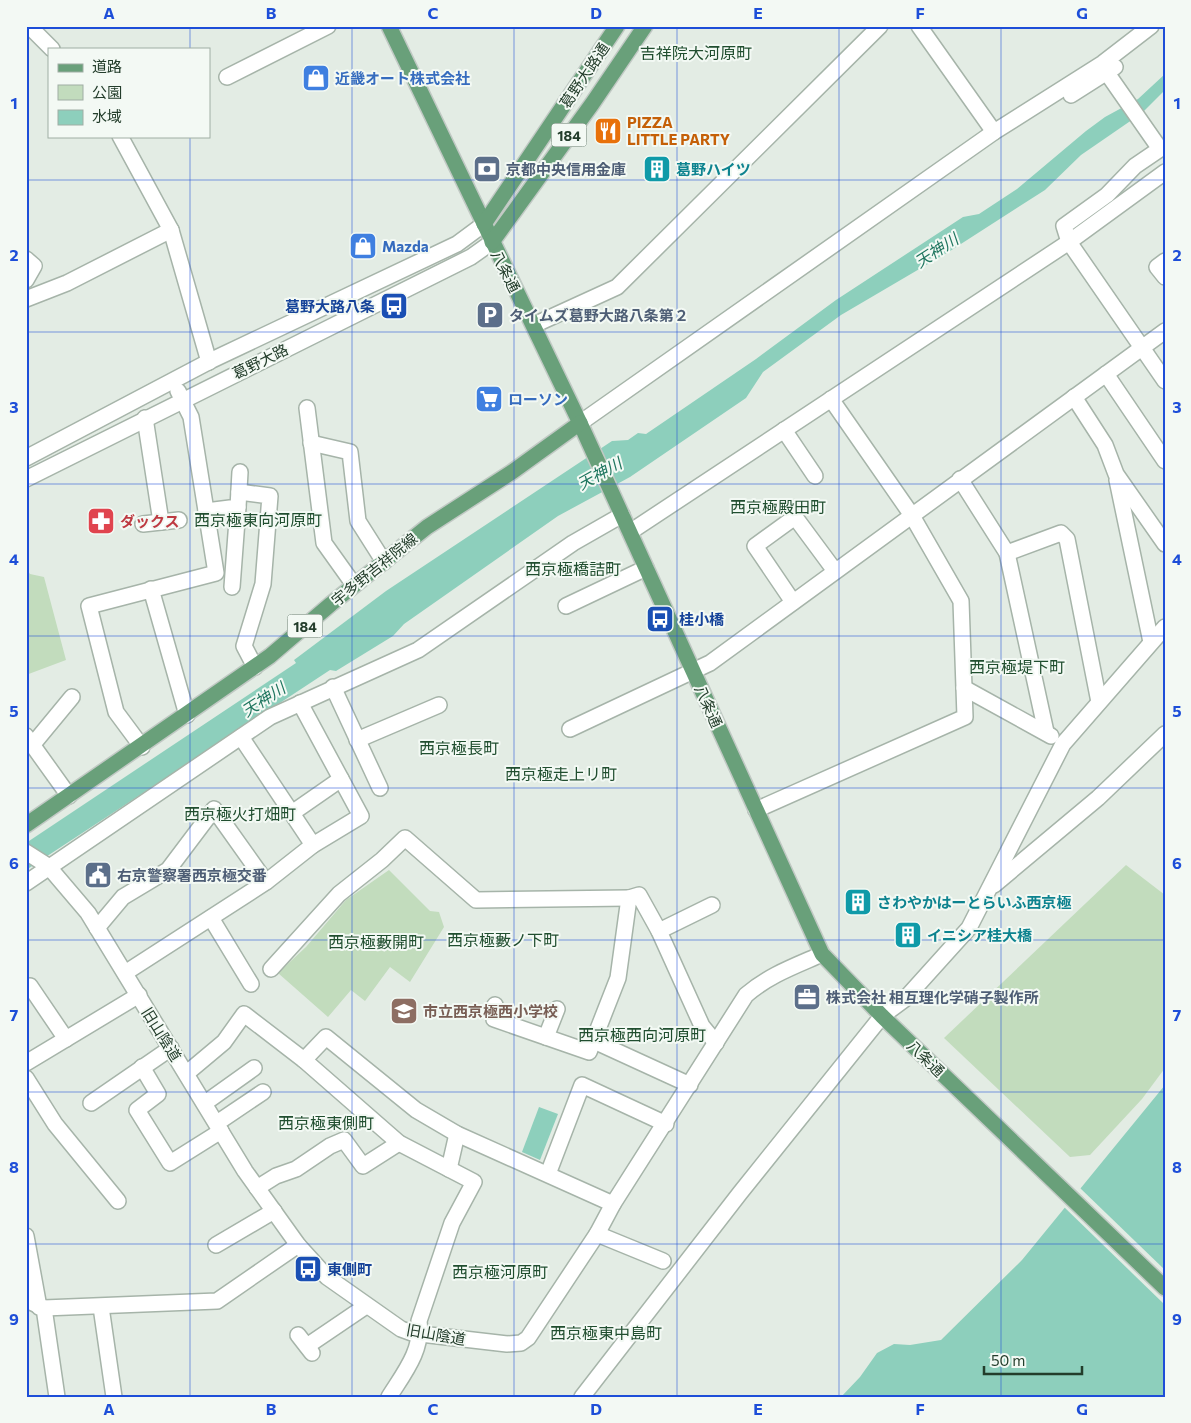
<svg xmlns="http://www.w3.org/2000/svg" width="1191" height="1423" viewBox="0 0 1191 1423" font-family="Commissioner,'Noto Sans JP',sans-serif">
	<rect width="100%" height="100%" fill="#e3ece4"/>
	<g fill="#c2dcbd">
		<polygon points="26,568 30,574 44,577 66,660 26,675"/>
		<polygon points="1126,865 1165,895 1165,1068 1142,1099 1090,1155 1070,1157 944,1038"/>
		<polygon points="389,870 430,911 439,912 444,927 410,982 390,967 365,1001 351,990 328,1017 278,973 306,947 346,900"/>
	</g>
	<g fill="#8dcfbc">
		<polygon points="1165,74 1165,90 1142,113 1081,155 1045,190 950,251 841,315 763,372 746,398 630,477 558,516 404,624 393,636 336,671 330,670 26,870 26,843 296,663 294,660 386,591 612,441 628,440 638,433 646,434 756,359 836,300 963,217 979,214 1017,189 1086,131 1105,117 1138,99"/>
		<polygon points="1165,1085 1165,1397 841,1397 860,1377 877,1353 894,1344 910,1345 941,1340 1022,1260"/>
		<polygon points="539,1107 558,1114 540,1160 522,1152"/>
	</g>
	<polygon fill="#e3ece4" points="1079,1187 1165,1270 1165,1305 1063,1206"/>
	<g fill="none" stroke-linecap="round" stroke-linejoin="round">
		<g stroke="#a6b4a9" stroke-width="18">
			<g id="minor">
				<polyline points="29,26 52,49"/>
				<polyline points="919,26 994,132"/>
				<polyline points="1107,73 1160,149 1135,166 1107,195 1064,226 1069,242 1165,381"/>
				<polyline points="227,77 328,26"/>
				<polyline points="1071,95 1115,67"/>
				<polyline points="120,136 171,230 209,362"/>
				<polyline points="26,259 34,266 26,280"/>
				<polyline points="1165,261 1157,267 1165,277"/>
				<polyline points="26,299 67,283 171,230"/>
				<polyline points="534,325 617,287 880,26"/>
				<polyline points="1106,374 1165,461"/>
				<polyline points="1074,397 1105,445 1116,474 1165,544"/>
				<polyline points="307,408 324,543 354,585"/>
				<polyline points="145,418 161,522"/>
				<polyline points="580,423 994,132 1103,63 1151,26"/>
				<polyline points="784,430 815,476"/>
				<polyline points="311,443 350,452 358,521 384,562"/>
				<polyline points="26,458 212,360 457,244 484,224"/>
				<polyline points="26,479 471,257 492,242"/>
				<polyline points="960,479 1007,553 1046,732"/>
				<polyline points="1117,480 1151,642"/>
				<polyline points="239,492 270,496 263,584 244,646 255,667"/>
				<polyline points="206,511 238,507 240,472"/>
				<polyline points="143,524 179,520"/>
				<polyline points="630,532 1069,242 1165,172"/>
				<polyline points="1007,553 1061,533 1067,539 1099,702"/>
				<polyline points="232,587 238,507"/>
				<polyline points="151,589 187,715"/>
				<polyline points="793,602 755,546 795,517 835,571"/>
				<polyline points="566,606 646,568"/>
				<polyline points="333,687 380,788"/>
				<polyline points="964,688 1051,736"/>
				<polyline points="570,729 710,663 1165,331"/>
				<polyline points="26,736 69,796"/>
				<polyline points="241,737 313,845"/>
				<polyline points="357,740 439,705"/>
				<polyline points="34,743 72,697"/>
				<polyline points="142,747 116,712 89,606 216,573 191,417 178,391"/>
				<polyline points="756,810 965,717 961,601 911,514 831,399"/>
				<polyline points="292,813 341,779"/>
				<path d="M26 852 48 866 88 913 245 1171 298 1245 327 1277 401 1329 412 1333 507 1344 521 1343 528 1338 597 1234 613 1204 746 995C769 975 795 966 822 954"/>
				<polyline points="26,883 270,717 418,650 573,543 622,515"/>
				<polyline points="994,885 1098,798 1165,734"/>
				<polyline points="211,918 251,984"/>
				<polyline points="97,928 123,897 168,870 214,809 266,882"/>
				<polyline points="659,931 712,905"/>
				<polyline points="271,969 339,894 382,860 405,838 476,900 629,898"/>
				<polyline points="125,973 266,882 313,845 361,816 300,703"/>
				<polyline points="26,988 30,986 66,1039"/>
				<polyline points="495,1005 494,1019 589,1052 618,978 629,898 639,895 659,931 702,1026 716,1043"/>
				<polyline points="546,1037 557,1009"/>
				<polyline points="594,1041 690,1085"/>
				<polyline points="304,1060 326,1037 416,1110 457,1134 613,1204"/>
				<polyline points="26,1063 139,995"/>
				<polyline points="142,1067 158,1094 137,1110 170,1163 221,1131"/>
				<polyline points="187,1073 224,1042 244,1014 304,1060 399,1143 449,1169 457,1134"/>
				<polyline points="26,1078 55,1124 118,1201"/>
				<polyline points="91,1103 171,1048"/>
				<polyline points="205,1103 254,1068"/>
				<polyline points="217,1123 263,1092"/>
				<polyline points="548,1174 582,1085 666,1124"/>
				<polyline points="257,1188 276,1176 296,1169 330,1146 344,1140 363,1166 399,1143"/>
				<polyline points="597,1234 663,1261"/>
				<polyline points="26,1236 39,1307"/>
				<polyline points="216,1245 274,1211"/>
				<polyline points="26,1300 44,1308 217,1301 298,1245"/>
				<polyline points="101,1307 114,1397"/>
				<polyline points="44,1308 57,1397"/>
				<polyline points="298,1335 312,1353"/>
				<polyline points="307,1346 366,1306"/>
				<path d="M389 1397C404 1373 423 1350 419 1321L452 1223 474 1182 449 1169"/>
				<polyline points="582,1397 740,1193 882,1016 905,999 969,928 1063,744 1165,627"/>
			</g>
		</g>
		<g stroke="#c1c9c4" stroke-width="18">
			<g id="major">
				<polyline points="389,26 580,423 822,954 882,1016 1165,1288"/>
				<polyline points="484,224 617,26"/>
				<polyline points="492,242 592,104 645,26"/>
				<polyline points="26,825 270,656 331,604 427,527 512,472 580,423"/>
			</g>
		</g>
		<use href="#minor" stroke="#fff" stroke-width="15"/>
		<use href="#major" stroke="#69a07a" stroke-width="15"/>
	</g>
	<path fill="none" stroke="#1d4ed8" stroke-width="1" stroke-opacity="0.55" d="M190 26V49M352 26V1397M514 26V1397M677 26V1397M839 26V1397M1001 26V1397M190 136V1397M26 180H1165M26 332H1165M26 484H1165M26 636H1165M26 788H1165M26 940H1165M26 1092H1165M26 1244H1165"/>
	<defs>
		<g id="shop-square" transform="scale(1.4375)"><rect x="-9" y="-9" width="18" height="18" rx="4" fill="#3f7fe0" stroke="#f3f9f4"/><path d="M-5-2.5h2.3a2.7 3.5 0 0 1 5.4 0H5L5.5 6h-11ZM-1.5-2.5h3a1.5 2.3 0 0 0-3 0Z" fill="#fff"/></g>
		<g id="restaurant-square" transform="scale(1.4375)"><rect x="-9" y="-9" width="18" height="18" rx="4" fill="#e8710a" stroke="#f3f9f4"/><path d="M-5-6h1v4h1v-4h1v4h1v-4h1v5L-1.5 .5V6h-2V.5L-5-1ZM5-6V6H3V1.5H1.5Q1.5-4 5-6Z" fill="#fff"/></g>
		<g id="bank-square" transform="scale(1.4375)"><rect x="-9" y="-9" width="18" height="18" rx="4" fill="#5c6f8a" stroke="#f3f9f4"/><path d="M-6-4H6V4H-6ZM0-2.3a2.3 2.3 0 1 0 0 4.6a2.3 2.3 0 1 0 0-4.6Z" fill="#fff"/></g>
		<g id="building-square" transform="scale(1.4375)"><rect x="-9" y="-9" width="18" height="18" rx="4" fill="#0f9aa8" stroke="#f3f9f4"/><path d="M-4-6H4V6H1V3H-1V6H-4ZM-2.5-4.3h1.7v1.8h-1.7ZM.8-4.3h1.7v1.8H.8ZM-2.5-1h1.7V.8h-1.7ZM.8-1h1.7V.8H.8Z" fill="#fff"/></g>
		<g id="bus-square" transform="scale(1.4375)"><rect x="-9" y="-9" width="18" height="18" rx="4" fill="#1a4fb4" stroke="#f3f9f4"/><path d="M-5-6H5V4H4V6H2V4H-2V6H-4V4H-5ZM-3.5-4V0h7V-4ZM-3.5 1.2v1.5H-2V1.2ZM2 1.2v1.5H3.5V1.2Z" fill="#fff"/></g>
		<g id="parking-square" transform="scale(1.4375)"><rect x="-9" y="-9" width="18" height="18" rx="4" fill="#5c6f8a" stroke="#f3f9f4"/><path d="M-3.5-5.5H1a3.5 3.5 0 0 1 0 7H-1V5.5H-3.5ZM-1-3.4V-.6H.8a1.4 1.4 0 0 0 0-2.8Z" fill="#fff"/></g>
		<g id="supermarket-square" transform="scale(1.4375)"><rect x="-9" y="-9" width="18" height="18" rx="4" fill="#3f7fe0" stroke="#f3f9f4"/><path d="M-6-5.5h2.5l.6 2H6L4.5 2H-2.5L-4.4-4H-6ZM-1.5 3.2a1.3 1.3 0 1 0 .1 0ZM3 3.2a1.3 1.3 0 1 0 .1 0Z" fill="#fff"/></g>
		<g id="pharmacy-square" transform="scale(1.4375)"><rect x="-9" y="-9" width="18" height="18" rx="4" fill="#e0444e" stroke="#f3f9f4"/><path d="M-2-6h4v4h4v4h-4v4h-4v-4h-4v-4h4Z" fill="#fff"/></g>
		<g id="civic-square" transform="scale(1.4375)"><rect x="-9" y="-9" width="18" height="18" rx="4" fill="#5c6f8a" stroke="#f3f9f4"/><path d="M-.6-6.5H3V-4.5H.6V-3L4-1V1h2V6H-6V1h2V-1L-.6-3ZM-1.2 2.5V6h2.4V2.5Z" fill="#fff"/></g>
		<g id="office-square" transform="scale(1.4375)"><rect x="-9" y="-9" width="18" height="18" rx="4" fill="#5c6f8a" stroke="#f3f9f4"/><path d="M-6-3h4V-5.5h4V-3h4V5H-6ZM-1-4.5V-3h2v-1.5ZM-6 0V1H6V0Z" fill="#fff"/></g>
		<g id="school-square" transform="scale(1.4375)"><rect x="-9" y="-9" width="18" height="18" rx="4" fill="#8d6e63" stroke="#f3f9f4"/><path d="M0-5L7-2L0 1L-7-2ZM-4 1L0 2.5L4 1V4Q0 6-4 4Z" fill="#fff"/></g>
	</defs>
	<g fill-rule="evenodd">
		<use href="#shop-square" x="316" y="78"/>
		<use href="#restaurant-square" x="608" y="131"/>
		<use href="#bank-square" x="487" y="169"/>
		<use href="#building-square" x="657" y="169"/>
		<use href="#shop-square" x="363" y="246"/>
		<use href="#bus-square" x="394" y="306"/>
		<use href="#parking-square" x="490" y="315"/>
		<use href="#supermarket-square" x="489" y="399"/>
		<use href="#pharmacy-square" x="101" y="521"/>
		<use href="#bus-square" x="660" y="619"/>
		<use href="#civic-square" x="98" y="875"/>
		<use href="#building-square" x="858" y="902"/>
		<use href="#building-square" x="908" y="935"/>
		<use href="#office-square" x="807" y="997"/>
		<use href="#school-square" x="404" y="1011"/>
		<use href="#bus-square" x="308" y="1269"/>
	</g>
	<g text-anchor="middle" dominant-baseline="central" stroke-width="4" stroke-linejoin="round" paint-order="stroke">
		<g fill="#f3f9f4" stroke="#617567" stroke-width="1">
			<rect x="551.5" y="123.5" width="35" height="23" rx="4"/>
			<rect x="287.5" y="614.5" width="35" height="23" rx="4"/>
		</g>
		<g font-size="14" font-weight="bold" fill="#233d2b">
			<text x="569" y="135">184</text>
			<text x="305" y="626">184</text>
		</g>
		<g font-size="15" fill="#233d2b" stroke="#f3f9f4">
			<text transform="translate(584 75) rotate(-56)">葛野大路通</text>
			<text transform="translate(506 271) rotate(63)">八条通</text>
			<text transform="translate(260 361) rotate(-26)">葛野大路</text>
			<text transform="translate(374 569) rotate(-39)">宇多野吉祥院線</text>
			<text transform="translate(709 706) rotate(66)">八条通</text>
			<text transform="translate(162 1034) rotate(58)">旧山陰道</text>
			<text transform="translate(926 1058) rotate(44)">八条通</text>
			<text transform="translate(436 1334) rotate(10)">旧山陰道</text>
		</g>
		<g font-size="15" font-weight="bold" fill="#366cbe" stroke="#f3f9f4" text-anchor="start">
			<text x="335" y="78">近畿オート株式会社</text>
			<text x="382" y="246">Mazda</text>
			<text x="508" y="399">ローソン</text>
		</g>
		<g font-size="15" font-weight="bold" fill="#c56008" stroke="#f3f9f4" text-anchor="start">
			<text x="627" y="122">PIZZA<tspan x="627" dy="17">LITTLE PARTY</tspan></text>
		</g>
		<g font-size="15" font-weight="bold" fill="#4e5e75" stroke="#f3f9f4" text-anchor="start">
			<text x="506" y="169">京都中央信用金庫</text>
			<text x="509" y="315">タイムズ葛野大路八条第２</text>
			<text x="117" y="875">右京警察署西京極交番</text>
			<text x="826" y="997">株式会社 相互理化学硝子製作所</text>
		</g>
		<g font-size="15" font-weight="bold" fill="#0d838f" stroke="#f3f9f4" text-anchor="start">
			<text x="676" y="169">葛野ハイツ</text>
			<text x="877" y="902">さわやかはーとらいふ西京極</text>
			<text x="927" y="935">イニシア桂大橋</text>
		</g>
		<g font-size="15" font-weight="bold" fill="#164399" stroke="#f3f9f4" text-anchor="start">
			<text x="375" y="306" text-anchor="end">葛野大路八条</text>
			<text x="679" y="619">桂小橋</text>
			<text x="327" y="1269">東側町</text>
		</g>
		<g font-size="15" font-weight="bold" fill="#be3a42" stroke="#f3f9f4" text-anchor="start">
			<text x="120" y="521">ダックス</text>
		</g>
		<g font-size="15" font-weight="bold" fill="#785e54" stroke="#f3f9f4" text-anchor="start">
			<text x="423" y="1011">市立西京極西小学校</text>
		</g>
		<g font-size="16" fill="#204e2f" stroke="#f3f9f4">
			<text x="696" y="52">吉祥院大河原町</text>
			<text x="778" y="506">西京極殿田町</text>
			<text x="258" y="519">西京極東向河原町</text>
			<text x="573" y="568">西京極橋詰町</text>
			<text x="1017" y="666">西京極堤下町</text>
			<text x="459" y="747">西京極長町</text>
			<text x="561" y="773">西京極走上リ町</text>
			<text x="240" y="813">西京極火打畑町</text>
			<text x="503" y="939">西京極藪ノ下町</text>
			<text x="376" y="941">西京極藪開町</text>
			<text x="642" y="1034">西京極西向河原町</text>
			<text x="326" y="1122">西京極東側町</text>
			<text x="500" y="1271">西京極河原町</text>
			<text x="606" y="1332">西京極東中島町</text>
		</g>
		<g font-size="16" font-style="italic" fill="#1f765f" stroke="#f3f9f4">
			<text transform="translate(936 250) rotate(-33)">天神川</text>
			<text transform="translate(599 473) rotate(-29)">天神川</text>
			<text transform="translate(263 699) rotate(-33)">天神川</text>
		</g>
	</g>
	<rect width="1191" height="1423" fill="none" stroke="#f3f9f4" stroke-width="55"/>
	<rect x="48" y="48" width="162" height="90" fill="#f3f9f4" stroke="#a0aea4"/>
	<rect x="58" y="64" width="25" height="8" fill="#69a07a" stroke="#a0aea4"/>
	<text x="92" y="72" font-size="15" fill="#233d2b">道路</text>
	<rect x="58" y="85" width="25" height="15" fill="#c2dcbd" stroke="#a0aea4"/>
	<text x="92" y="98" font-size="15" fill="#233d2b">公園</text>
	<rect x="58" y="110" width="25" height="15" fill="#8dcfbc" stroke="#a0aea4"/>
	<text x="92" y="122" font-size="15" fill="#233d2b">水域</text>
	<path d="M984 1366v8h98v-8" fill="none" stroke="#233d2b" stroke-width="2.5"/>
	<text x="991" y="1366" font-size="15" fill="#233d2b" stroke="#f3f9f4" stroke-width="4" paint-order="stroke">50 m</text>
	<rect x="28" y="28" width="1136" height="1368" fill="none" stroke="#1d4ed8" stroke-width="2"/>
	<g font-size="16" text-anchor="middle" font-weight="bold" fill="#1d4ed8">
		<text x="109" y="19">A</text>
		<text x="271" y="19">B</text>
		<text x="433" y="19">C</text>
		<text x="596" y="19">D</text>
		<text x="758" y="19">E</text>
		<text x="920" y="19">F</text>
		<text x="1082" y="19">G</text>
		<text x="14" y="109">1</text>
		<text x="1177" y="109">1</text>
		<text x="14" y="261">2</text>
		<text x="1177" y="261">2</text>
		<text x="14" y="413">3</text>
		<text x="1177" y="413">3</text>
		<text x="14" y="565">4</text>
		<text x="1177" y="565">4</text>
		<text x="14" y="717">5</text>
		<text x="1177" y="717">5</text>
		<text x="14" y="869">6</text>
		<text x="1177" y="869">6</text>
		<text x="14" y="1021">7</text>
		<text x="1177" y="1021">7</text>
		<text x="14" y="1173">8</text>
		<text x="1177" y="1173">8</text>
		<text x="14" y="1325">9</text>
		<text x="1177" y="1325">9</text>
		<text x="109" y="1415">A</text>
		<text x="271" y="1415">B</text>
		<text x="433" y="1415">C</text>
		<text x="596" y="1415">D</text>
		<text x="758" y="1415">E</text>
		<text x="920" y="1415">F</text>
		<text x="1082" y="1415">G</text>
	</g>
</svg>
